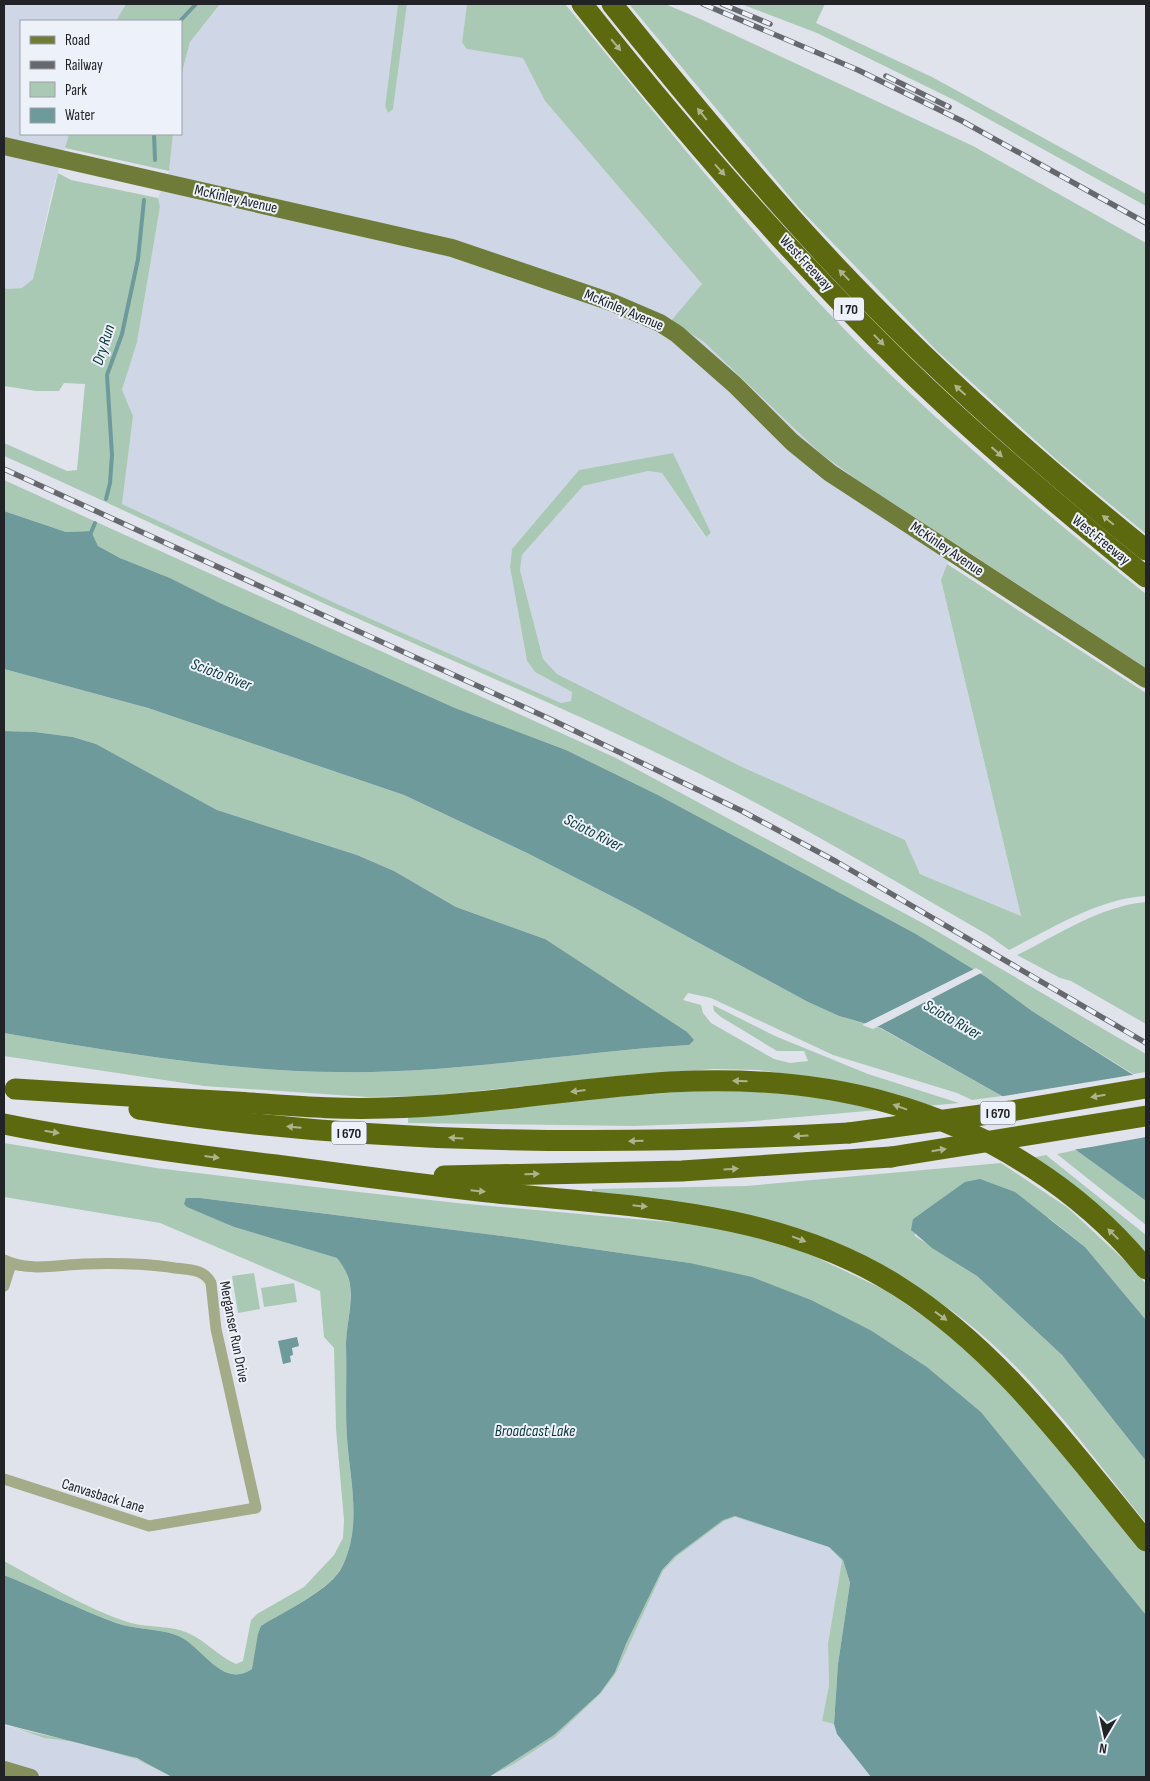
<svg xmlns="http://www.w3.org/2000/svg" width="1150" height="1781" viewBox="0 0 1150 1781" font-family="'Sofia Sans Condensed',sans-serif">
	<rect width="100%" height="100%" fill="#e0e3ec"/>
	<g fill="#cfd6e5">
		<polygon points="4,4 126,4 116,21 21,21 21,134 69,134 52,192 33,279 22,288 6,289 4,286"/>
		<polygon points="220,4 398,4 385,107 387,113 393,108 407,4 467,4 462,44 467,49 523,57 545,101 702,284 672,321 704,342 820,453 960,547 947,564 941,580 1021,916 920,874 905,840 740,766 557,674 543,659 520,570 522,555 583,486 648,471 662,473 705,537 711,533 673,453 579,470 512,549 510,567 527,661 535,672 572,692 571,701 561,703 335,603 122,504 133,416 122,390 137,341 160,207 158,198 169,171 173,134 181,134 181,76 190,42"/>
		<polygon points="735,1517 829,1547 842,1561 828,1643 829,1685 822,1721 834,1724 837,1734 871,1777 491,1777 514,1764 616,1673 663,1571 676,1557 724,1521"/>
		<polygon points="4,1725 44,1738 76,1742 136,1759 171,1777 4,1777"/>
	</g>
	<g fill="#aac9b4">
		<polygon points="126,4 220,4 190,42 181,76 181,21 116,21"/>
		<polygon points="398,4 407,4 393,109 388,113 385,107"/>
		<path d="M467 4H565C657 115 747 230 848 333 941 427 1043 512 1146 594V668L859 481 820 453 704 342 671 321 702 284 545 101 523 58 467 49 462 43Z"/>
		<polygon points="629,4 665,4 696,17 973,146 1146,243 1146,534 1059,462 938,352 799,208"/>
		<polygon points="741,4 825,4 816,23 932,77 1146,194 1146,206 956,101 817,33"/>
		<polygon points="69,134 173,134 169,171 65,148"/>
		<path d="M58 173 71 180 158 198 160 207 137 342 122 390 133 416 122 504 335 603 561 703 571 701 572 692 535 672 527 661 510 567 512 549 579 470 673 453 711 533 706 537 662 473 648 471 583 486 522 555 520 570 543 659 557 674 740 766 905 840 920 874 1021 916 941 580 947 564 1146 693V896C1097 899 1053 928 1009 950L988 935C893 880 798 823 700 774 580 714 456 663 334 608 223 558 115 505 4 456V443L67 471 77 470 85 384 64 383 59 391H36L4 386V286L6 289 22 288 33 279Z"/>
		<polygon points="4,480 616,758 928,926 1146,1054 1146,1072 1133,1074 1032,1011 986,977 916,934 658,795 566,750 455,708 220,603 170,578 120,558 98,546 91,531 66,532 4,511"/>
		<path d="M4 669 148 708 404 795 529 854 631 906 808 1002 839 1016 880 1028 1002 1096 972 1100 957 1093 833 1055 711 998 688 993 683 1000 701 1005 703 1013 711 1023 774 1059 790 1063 808 1061 804 1051H777L721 1017 714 1011 713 1005 775 1036 868 1074 959 1103 927 1106 848 1083 759 1070 714 1069 628 1075 430 1096 367 1097 204 1086 4 1056V1033C115 1052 225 1071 338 1072 455 1074 572 1052 689 1045L545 939 456 907 394 871 357 855 217 810 96 744 73 737 35 732 4 731Z"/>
		<path d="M1146 902V1024L1071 981 1060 978 1017 955C1058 935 1100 906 1146 902Z"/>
		<polygon points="723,1089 820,1097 878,1110 743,1122 633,1126 408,1123 408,1117 624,1096"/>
		<path d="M4 1143 156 1168 341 1190 457 1203 680 1223 731 1230 807 1253 885 1290 953 1336 1031 1413 1146 1553V1615L981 1412 927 1367 872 1331 690 1263 517 1238 200 1198 184 1204 234 1227 338 1258C343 1265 349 1276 350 1286 352 1304 346 1330 346 1350 347 1379 345 1409 347 1438 350 1482 362 1524 343 1565 331 1590 284 1611 261 1626L252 1669C221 1690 202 1644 176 1635 157 1628 136 1630 116 1623 78 1609 41 1590 4 1575V1561C45 1583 86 1609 131 1623 149 1628 171 1625 188 1633 206 1641 218 1656 236 1664L243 1661 251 1620 257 1614 304 1587 334 1555 343 1538 344 1520 336 1429 334 1348 324 1337 320 1291 160 1223 4 1197Z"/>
		<polygon points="1076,1150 1146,1201 1146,1225 1057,1154"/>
		<polygon points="1046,1155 1146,1235 1146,1254 1031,1158"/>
		<path d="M1001 1163 1068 1208 1137 1272 1146 1284V1320L1085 1247 1049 1218 930 1207 913 1219 915 1236 977 1276 1062 1355 1146 1461V1523C1090 1454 1036 1376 964 1320 938 1300 910 1283 882 1265L592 1193V1189L746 1186Z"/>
		<polygon points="254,1273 260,1309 238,1313 232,1276"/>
		<polygon points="294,1283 297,1302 264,1307 261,1288"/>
		<polygon points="735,1516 829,1547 843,1560 850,1583 838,1664 834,1724 822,1721 829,1685 828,1643 842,1561 829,1547 735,1517 724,1521 676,1557 663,1571 616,1673 600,1694 555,1737 514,1764 489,1777 554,1735 615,1672 626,1644 662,1570 675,1556 723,1519"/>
		<path d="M4 1724C47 1739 96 1741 138 1759 150 1764 161 1771 172 1777L136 1759 76 1742 44 1738Z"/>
	</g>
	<g fill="#6e9a9b">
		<polygon points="4,511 66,532 91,531 98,546 120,558 170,578 220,603 455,708 566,750 658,795 916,934 986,977 1032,1011 1146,1083 1146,1201 1002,1096 881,1028 839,1016 808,1002 631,906 529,854 404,795 148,708 4,669"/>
		<path d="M4 731 35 732 73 737 96 744 217 810 357 855 394 871 456 907 545 939 687 1032 694 1040 689 1045C572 1052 455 1074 338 1072 225 1071 115 1052 4 1033Z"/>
		<polygon points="980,1179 1015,1192 1085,1247 1146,1320 1146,1461 1062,1355 977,1276 932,1248 911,1230 913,1219 965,1182"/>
		<path d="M186 1198H200L517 1238 690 1263 752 1277 811 1300 872 1331 927 1367 981 1412 1146 1615V1777H871L837 1734 834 1724 838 1664 850 1583 843 1560 829 1547 735 1516 723 1520 675 1556 662 1570 626 1644 615 1672 600 1693 554 1735 489 1777H172L137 1758 4 1724V1575C41 1590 78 1609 116 1623 136 1630 157 1628 176 1635 202 1644 221 1690 252 1669L258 1634 261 1626C284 1611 332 1590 343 1565 362 1524 350 1481 347 1438 345 1408 347 1377 346 1346 346 1327 353 1303 350 1285 349 1276 343 1265 337 1258L234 1227 187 1207 184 1204Z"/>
		<polygon points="297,1337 299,1346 292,1348 293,1355 290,1356 291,1362 283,1364 278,1341"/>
	</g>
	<g fill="#e0e3ec">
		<polygon points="976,968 983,972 873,1029 862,1025"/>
		<polygon points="1138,1074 1146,1080 1146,1137 1091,1147 1072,1150 998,1097"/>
	</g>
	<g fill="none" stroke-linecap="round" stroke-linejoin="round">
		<g stroke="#6e9a9b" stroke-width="4">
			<polyline points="180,21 196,4"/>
			<polyline points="154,134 155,160"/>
			<polyline points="106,499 110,483 112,455 107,375 122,334 138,259 144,200"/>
			<polyline points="90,535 95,523"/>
		</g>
		<g stroke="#a4ab89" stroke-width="11">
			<path d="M4 1260C27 1272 58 1265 83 1264 114 1263 144 1263 175 1268 190 1270 204 1269 211 1283L216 1329 256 1508 149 1526 4 1479"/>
			<polyline points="4,1286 11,1264"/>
		</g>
		<polyline stroke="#858f5b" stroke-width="16" points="4,1769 31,1777"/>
		<polyline stroke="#6f7b38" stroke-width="18" points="4,146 452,248 611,302 660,323 677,334 735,385 792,442 830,473 1146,679"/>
		<g stroke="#5d690e" stroke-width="21">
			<path d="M582 4C682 130 789 254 905 367 981 441 1063 510 1146 577"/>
			<path d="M612 4C681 90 751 175 826 256 925 362 1033 459 1146 550"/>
			<path d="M15 1089C89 1094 162 1098 236 1102 285 1105 335 1110 385 1108 480 1106 575 1088 670 1082 743 1078 819 1083 889 1103 987 1130 1082 1190 1146 1269"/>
			<path d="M139 1109C374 1145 613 1146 849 1133"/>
			<path d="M4 1124C93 1142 185 1154 276 1165 343 1174 411 1183 479 1191 622 1207 772 1206 898 1286 1000 1350 1071 1450 1146 1541"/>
			<polyline points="444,1176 682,1171 891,1157"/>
		</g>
		<g stroke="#66686d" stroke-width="5.5">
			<g id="rail">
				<polyline points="703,4 858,70 962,121 1146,223"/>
				<polyline points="722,4 770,24"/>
				<polyline points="886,76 949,107"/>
				<polyline points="4,469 550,719 742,811 837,862 1146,1043"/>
			</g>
		</g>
		<use href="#rail" stroke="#edf1f9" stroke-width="4" stroke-dasharray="11" stroke-linecap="butt"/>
		<g stroke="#5d690e" stroke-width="21">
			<polyline points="849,1133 1011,1111 1146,1088"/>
			<polyline points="891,1157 1146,1116"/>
		</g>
	</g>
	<defs><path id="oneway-solid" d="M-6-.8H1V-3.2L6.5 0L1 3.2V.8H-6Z" transform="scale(1.25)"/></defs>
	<g fill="#acb48f">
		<use href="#oneway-solid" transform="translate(616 45) rotate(50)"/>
		<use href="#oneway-solid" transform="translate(702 114) rotate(-129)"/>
		<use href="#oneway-solid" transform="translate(720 170) rotate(48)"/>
		<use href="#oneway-solid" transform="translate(844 275) rotate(-134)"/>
		<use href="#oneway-solid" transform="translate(879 340) rotate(46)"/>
		<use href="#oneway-solid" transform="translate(960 390) rotate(-138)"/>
		<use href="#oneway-solid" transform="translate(997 452) rotate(42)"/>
		<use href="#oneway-solid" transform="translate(1108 520) rotate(-141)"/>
		<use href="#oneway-solid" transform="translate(740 1081) rotate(-179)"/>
		<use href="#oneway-solid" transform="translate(578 1091) rotate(173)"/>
		<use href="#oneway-solid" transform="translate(1098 1096) rotate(170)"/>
		<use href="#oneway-solid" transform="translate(900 1107) rotate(-160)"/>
		<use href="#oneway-solid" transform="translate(294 1127) rotate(-175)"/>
		<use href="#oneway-solid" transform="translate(52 1132) rotate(9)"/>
		<use href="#oneway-solid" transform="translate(801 1136) rotate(177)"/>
		<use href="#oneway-solid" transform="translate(456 1138) rotate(-177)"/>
		<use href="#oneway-solid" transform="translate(636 1141) rotate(179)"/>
		<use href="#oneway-solid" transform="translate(939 1150) rotate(-9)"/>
		<use href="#oneway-solid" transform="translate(212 1157) rotate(7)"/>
		<use href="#oneway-solid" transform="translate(731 1169) rotate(-3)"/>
		<use href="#oneway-solid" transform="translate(532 1174) rotate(-1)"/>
		<use href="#oneway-solid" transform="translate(478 1191) rotate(6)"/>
		<use href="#oneway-solid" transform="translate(640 1206) rotate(6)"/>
		<use href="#oneway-solid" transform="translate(1113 1234) rotate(-135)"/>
		<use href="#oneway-solid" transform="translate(799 1239) rotate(21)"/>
		<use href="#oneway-solid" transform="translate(941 1316) rotate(36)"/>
	</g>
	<g text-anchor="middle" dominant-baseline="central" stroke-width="4" stroke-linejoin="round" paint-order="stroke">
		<g fill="#edf1f9" stroke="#5f6165" stroke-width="1">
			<rect x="834" y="297.5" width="30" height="23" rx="4"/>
			<rect x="980.5" y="1101.5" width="35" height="23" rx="4"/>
			<rect x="331.5" y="1121.5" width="35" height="23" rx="4"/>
		</g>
		<g font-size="14" font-weight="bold" fill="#222326">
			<text x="849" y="309">I 70</text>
			<text x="998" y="1113">I 670</text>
			<text x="349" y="1133">I 670</text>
		</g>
		<g font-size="15" fill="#222326" stroke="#edf1f9">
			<text transform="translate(236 199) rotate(13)">McKinley Avenue</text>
			<text transform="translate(806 263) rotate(47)">West Freeway</text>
			<text transform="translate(624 310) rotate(23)">McKinley Avenue</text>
			<text transform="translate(1101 540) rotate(39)">West Freeway</text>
			<text transform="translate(947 549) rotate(34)">McKinley Avenue</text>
			<text transform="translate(234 1332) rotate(79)">Merganser Run Drive</text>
			<text transform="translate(103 1496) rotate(17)">Canvasback Lane</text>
		</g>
		<g font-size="16" font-style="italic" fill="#093737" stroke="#edf1f9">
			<text transform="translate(104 345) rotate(-72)">Dry Run</text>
			<text transform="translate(221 675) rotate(21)">Scioto River</text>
			<text transform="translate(593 833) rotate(27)">Scioto River</text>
			<text transform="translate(952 1020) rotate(30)">Scioto River</text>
			<text x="535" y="1431">Broadcast Lake</text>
		</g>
	</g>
	<rect width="1150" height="1781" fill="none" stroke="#222326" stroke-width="10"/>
	<rect x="20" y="20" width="162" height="115" fill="#edf1f9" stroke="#9c9fa5"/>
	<rect x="30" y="36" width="25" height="8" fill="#6f7b38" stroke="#9c9fa5"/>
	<text x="65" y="45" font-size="15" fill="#222326">Road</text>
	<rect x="30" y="61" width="25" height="8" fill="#66686d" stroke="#9c9fa5"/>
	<text x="65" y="70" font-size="15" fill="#222326">Railway</text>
	<rect x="30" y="82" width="25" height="15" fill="#aac9b4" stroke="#9c9fa5"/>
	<text x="65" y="95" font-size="15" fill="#222326">Park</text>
	<rect x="30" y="108" width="25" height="15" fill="#6e9a9b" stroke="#9c9fa5"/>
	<text x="65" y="120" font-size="15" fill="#222326">Water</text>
	<g transform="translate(1105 1736) rotate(189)" stroke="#edf1f9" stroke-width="4" paint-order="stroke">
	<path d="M0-4L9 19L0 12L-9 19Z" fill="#222326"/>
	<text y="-8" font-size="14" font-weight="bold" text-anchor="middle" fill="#222326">N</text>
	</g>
</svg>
